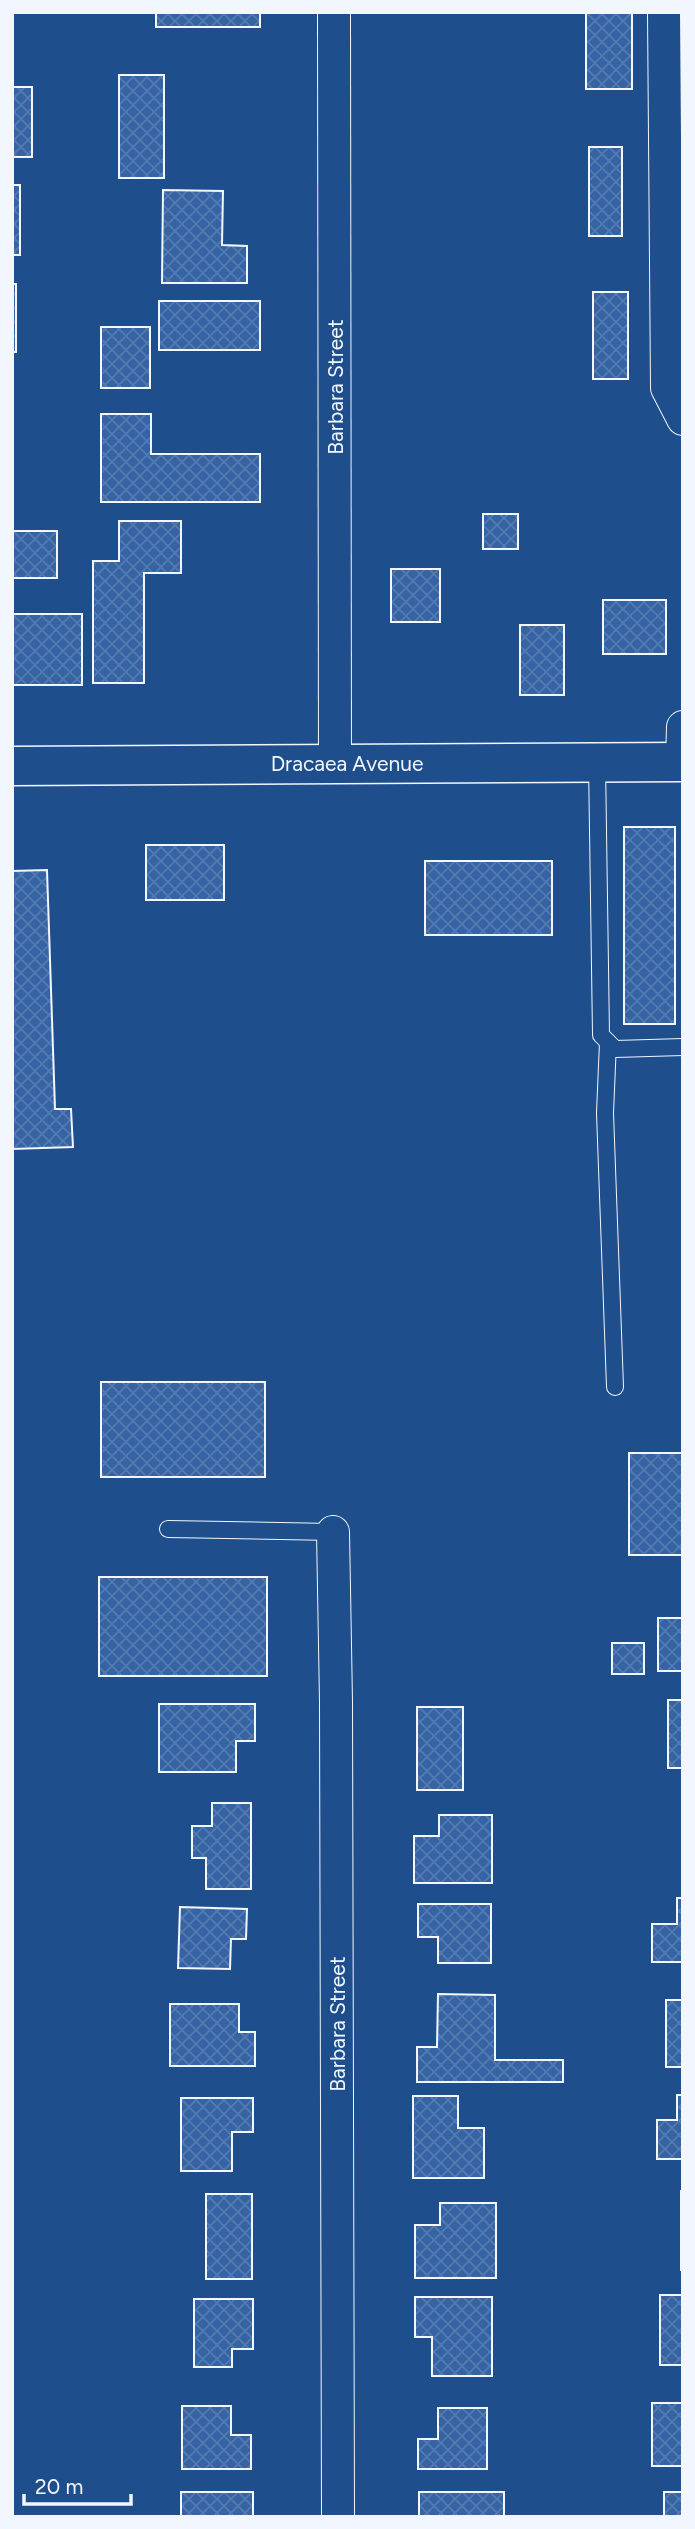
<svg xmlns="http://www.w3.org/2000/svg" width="695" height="2529" viewBox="0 0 695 2529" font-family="Figtree,sans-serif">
	<defs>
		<pattern id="building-cross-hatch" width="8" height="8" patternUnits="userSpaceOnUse" patternTransform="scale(1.75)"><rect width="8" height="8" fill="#3563a3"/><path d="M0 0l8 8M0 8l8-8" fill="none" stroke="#537ab1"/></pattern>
	</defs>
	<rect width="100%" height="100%" fill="#1f4e8c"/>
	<g fill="url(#building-cross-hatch)" stroke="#f2f6ff" stroke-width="2">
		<rect x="156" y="12" width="104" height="15"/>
		<rect x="586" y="12" width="46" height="77"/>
		<rect x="119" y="75" width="45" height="103"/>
		<rect x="12" y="87" width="20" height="70"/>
		<rect x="589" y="147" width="33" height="89"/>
		<rect x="12" y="185" width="8" height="70"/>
		<polygon points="163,190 223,191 222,245 247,246 247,283 162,283"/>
		<rect x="12" y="284" width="4" height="68"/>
		<rect x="593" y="292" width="35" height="87"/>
		<rect x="159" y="301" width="101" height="49"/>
		<rect x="101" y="327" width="49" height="61"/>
		<polygon points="101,414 151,414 151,454 260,454 260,502 101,502"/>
		<rect x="483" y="514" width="35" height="35"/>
		<polygon points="119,521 181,521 181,573 144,573 144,683 93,683 93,561 119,561"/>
		<rect x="12" y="531" width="45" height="47"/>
		<rect x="391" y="569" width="49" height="53"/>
		<rect x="603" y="600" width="63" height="54"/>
		<rect x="12" y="614" width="70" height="71"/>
		<rect x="520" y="625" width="44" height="70"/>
		<rect x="624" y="827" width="51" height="197"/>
		<rect x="146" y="845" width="78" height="55"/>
		<rect x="425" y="861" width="127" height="74"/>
		<polygon points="47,870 55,1109 71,1109 73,1147 12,1149 12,871"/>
		<rect x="101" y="1382" width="164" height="95"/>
		<rect x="629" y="1453" width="54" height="102"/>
		<rect x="99" y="1577" width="168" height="99"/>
		<rect x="658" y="1618" width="25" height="53"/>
		<rect x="612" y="1643" width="32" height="31"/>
		<rect x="668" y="1700" width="15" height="68"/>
		<polygon points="159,1704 255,1704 255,1741 236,1741 236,1772 159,1772"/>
		<rect x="417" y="1707" width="46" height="83"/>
		<polygon points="212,1803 251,1803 251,1889 206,1889 206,1858 192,1858 192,1826 212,1826"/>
		<polygon points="439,1815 492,1815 492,1883 414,1883 414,1836 439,1836"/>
		<polygon points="677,1898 683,1898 683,1962 652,1962 652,1924 677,1924"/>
		<polygon points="418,1904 491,1904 491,1963 438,1963 438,1937 418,1937"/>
		<polygon points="180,1907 247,1909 246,1939 231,1939 230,1969 178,1968"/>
		<polygon points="438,1994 495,1995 495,2060 563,2060 563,2082 417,2082 417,2047 437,2047"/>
		<rect x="666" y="2000" width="17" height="67"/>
		<polygon points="170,2004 239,2004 239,2032 255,2032 255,2066 170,2066"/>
		<polygon points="677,2095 683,2095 683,2159 657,2159 657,2120 677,2120"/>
		<polygon points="413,2096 458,2096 458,2128 484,2128 484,2178 413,2178"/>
		<polygon points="181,2098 253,2098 253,2132 232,2132 232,2171 181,2171"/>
		<rect x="681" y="2191" width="2" height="79"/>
		<rect x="206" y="2194" width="46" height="85"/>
		<polygon points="440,2203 496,2203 496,2278 415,2278 415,2225 440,2225"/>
		<rect x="660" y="2295" width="23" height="70"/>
		<polygon points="415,2297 492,2297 492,2376 432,2376 432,2337 415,2337"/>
		<polygon points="194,2299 253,2299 253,2349 232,2349 232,2367 194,2367"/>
		<rect x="652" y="2403" width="31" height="63"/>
		<polygon points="182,2406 231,2406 231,2435 251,2435 251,2469 182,2469"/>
		<polygon points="438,2408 487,2408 487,2469 418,2469 418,2439 438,2439"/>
		<rect x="181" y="2492" width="72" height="25"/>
		<rect x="419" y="2492" width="85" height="25"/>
		<rect x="664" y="2492" width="19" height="25"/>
	</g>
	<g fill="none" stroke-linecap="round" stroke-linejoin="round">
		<g stroke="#f2f6ff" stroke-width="18">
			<g id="lane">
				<polyline points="597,762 601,1035 615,1049 683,1047"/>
				<polyline points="608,1042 605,1113 615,1387"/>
				<polyline points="168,1529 333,1532"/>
			</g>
		</g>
		<g stroke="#f2f6ff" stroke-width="34">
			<g id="street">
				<polyline points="334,12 335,762"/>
				<polyline points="664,12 667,388 683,419"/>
				<polyline points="682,762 683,727"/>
				<polyline points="333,1532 336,1702 338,2517"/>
			</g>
		</g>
		<g stroke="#f2f6ff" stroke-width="41">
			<polyline id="secondary" points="12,766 683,762"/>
		</g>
		<use href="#lane" stroke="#1f4e8c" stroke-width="16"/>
		<use href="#street" stroke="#1f4e8c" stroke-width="32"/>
		<use href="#secondary" stroke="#1f4e8c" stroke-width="38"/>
	</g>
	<g text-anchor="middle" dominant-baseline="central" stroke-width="5" stroke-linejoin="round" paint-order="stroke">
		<g font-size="21" fill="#f2f6ff" stroke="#1f4e8c">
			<text transform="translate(335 387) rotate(-90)">Barbara Street</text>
			<text x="347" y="763">Dracaea Avenue</text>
			<text transform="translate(337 2024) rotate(-90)">Barbara Street</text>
		</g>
	</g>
	<rect width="695" height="2529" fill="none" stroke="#f2f6ff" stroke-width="28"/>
	<path d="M24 2494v10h107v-10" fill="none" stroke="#f2f6ff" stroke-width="3.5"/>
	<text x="35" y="2494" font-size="21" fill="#f2f6ff" stroke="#1f4e8c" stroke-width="5" paint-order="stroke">20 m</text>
</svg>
